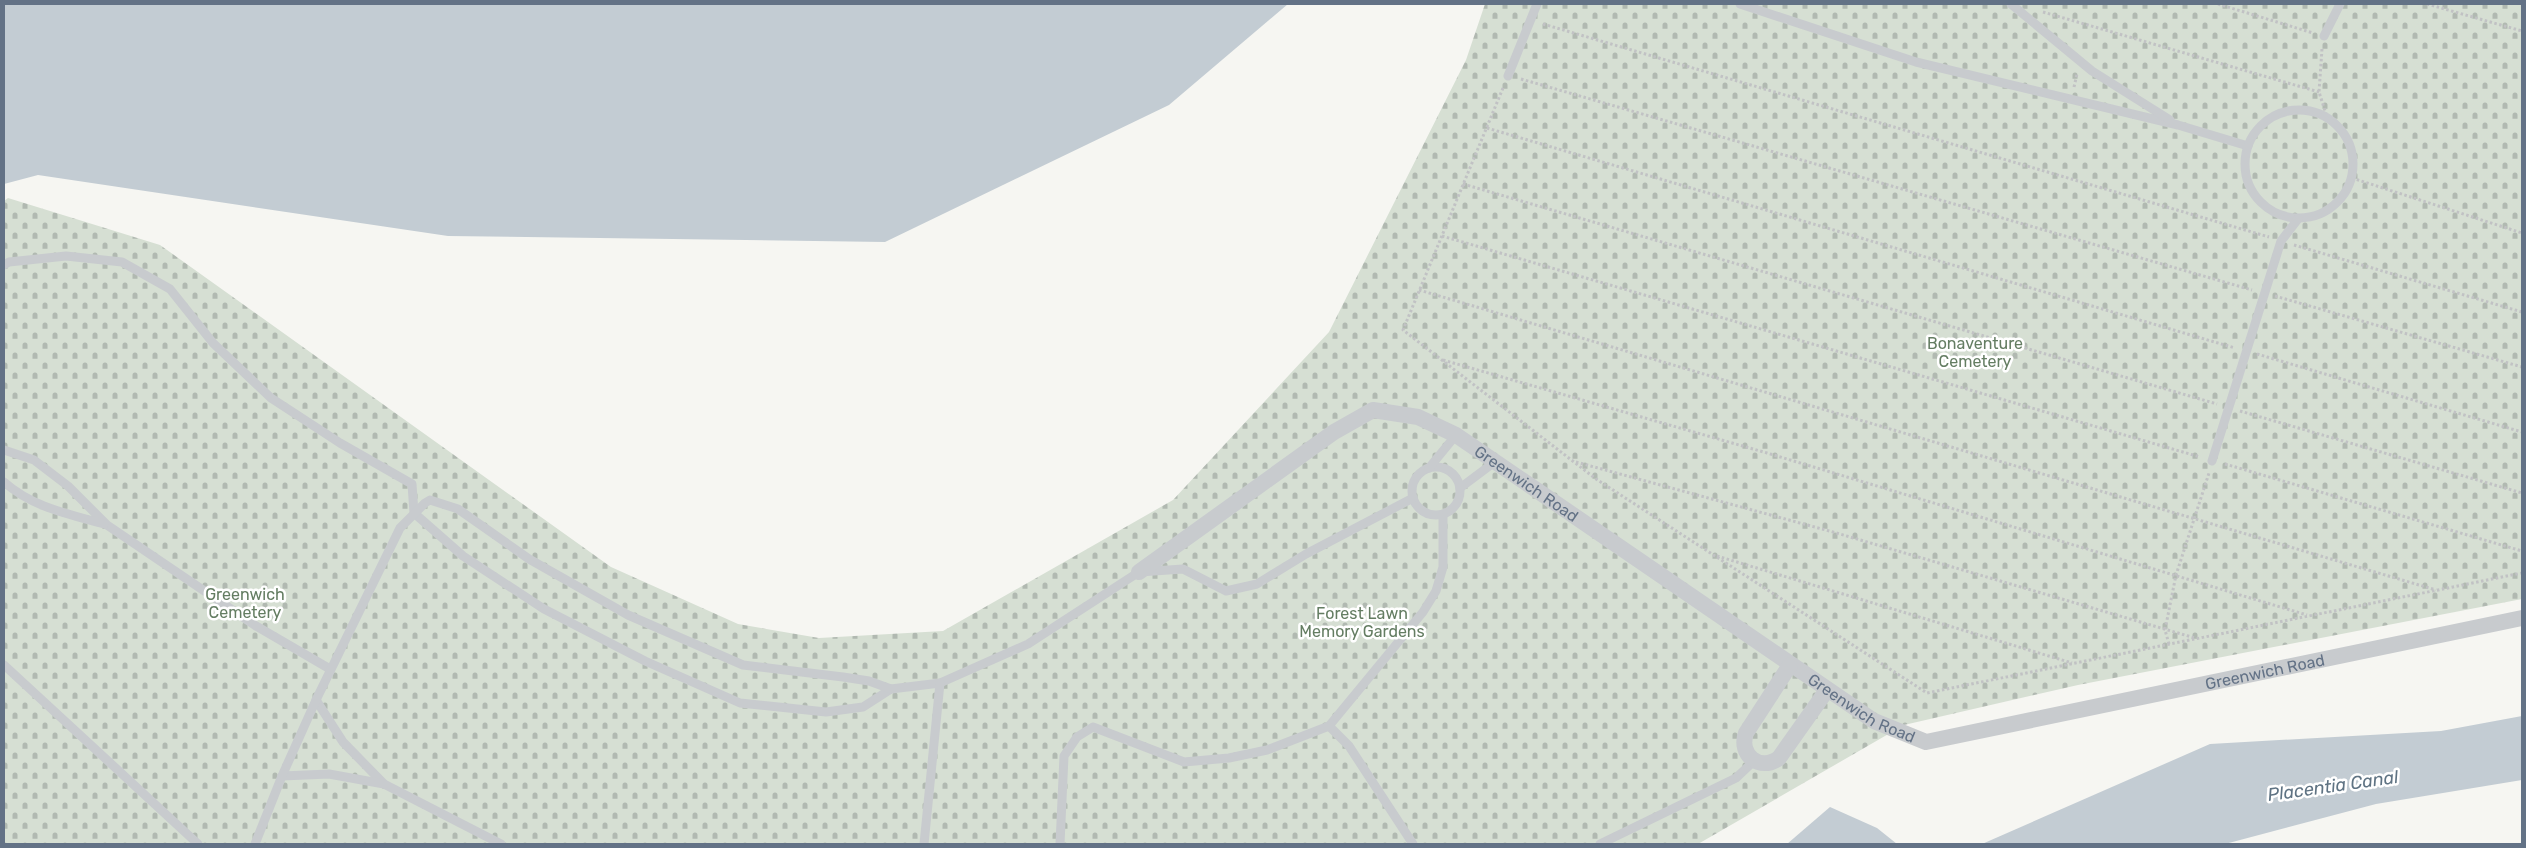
<svg xmlns="http://www.w3.org/2000/svg" width="2526" height="848" viewBox="0 0 2526 848" font-family="Rubik,sans-serif">
	<defs>
		<pattern id="cemetery-stones" width="16" height="16" patternUnits="userSpaceOnUse" patternTransform="scale(1.25)"><rect width="16" height="16" fill="#d6dfd3"/><path d="M2 7V4a2 2 0 0 1 4 0v3zM10 15v-3a2 2 0 0 1 4 0v3z" fill="#b1b9b1"/></pattern>
	</defs>
	<rect width="100%" height="100%" fill="#f6f6f2"/>
	<polygon fill="url(#cemetery-stones)" points="1485,4 2522,4 2522,599 2078,685 1904,725 1698,844 4,844 4,201 8,198 160,245 611,567 738,624 819,638 943,631 1173,500 1329,332 1466,60"/>
	<g fill="#c3ccd3">
		<polygon points="4,4 1288,4 1169,105 885,242 448,236 38,175 4,184"/>
		<polygon points="2522,716 2522,780 2376,804 2225,844 1982,844 2210,744 2441,731"/>
		<polygon points="1830,807 1877,828 1897,844 1787,844"/>
	</g>
	<g fill="none" stroke-linecap="round" stroke-linejoin="round">
		<g stroke="#c1c2c4" stroke-width="3" stroke-dasharray="2.5 2.5" stroke-linecap="butt">
			<polyline points="2218,4 2313,33"/>
			<polyline points="2427,4 2522,31"/>
			<polyline points="2043,12 2319,92"/>
			<polyline points="1543,24 2269,237"/>
			<polyline points="2322,49 2319,92 2327,117"/>
			<polyline points="1521,79 2252,290"/>
			<polyline points="2074,87 2077,74"/>
			<polyline points="1503,88 1403,330 1596,479 1927,693 2522,573"/>
			<polyline points="1487,128 2235,348"/>
			<polyline points="2352,178 2522,233"/>
			<polyline points="1463,184 2217,404"/>
			<polyline points="1442,236 2200,457"/>
			<polyline points="2294,245 2522,312"/>
			<polyline points="1419,290 2436,590"/>
			<polyline points="2275,296 2522,367"/>
			<polyline points="2257,354 2522,432"/>
			<polyline points="1443,360 1767,453 2307,615"/>
			<polyline points="2240,411 2522,493"/>
			<polyline points="1576,462 1833,532 2195,638"/>
			<polyline points="2225,464 2522,551"/>
			<polyline points="1717,556 2072,663"/>
			<polyline points="2169,644 2165,630 2176,575 2209,473"/>
		</g>
		<g stroke="#c8cbce" stroke-width="9">
			<polyline points="1740,4 1916,62 2178,125 2248,146"/>
			<polyline points="2011,4 2092,71 2170,120"/>
			<polyline points="2324,36 2340,4"/>
			<polyline points="1508,76 1537,4"/>
			<circle cx="2299" cy="164" r="54"/>
			<polyline points="4,265 9,262 66,256 122,262 170,289 213,343 271,398 340,443 412,484 414,513 463,556 544,609 645,661 740,703 826,712 863,707 891,689"/>
			<polyline points="4,450 34,460 68,486 107,525 256,626 330,669"/>
			<polyline points="2212,461 2281,241 2298,219"/>
			<circle cx="1436" cy="491" r="24"/>
			<polyline points="1429,468 1456,435"/>
			<path d="M4 482C32 507 68 514 104 524"/>
			<polyline points="1460,488 1496,461"/>
			<polyline points="4,665 198,844"/>
			<polyline points="316,700 343,742 384,784 501,844"/>
			<polyline points="1329,726 1349,746 1413,844"/>
			<polyline points="282,776 329,774 384,784"/>
			<polyline points="255,844 282,776 316,700 400,528 425,503 430,500 458,509 529,559 628,615 743,665 843,677 869,681 891,689 940,683 1028,644 1139,572 1183,569 1226,591 1257,584 1306,554 1413,498"/>
			<polyline points="924,844 940,683"/>
			<polyline points="1060,844 1064,756 1077,737 1093,727 1184,762 1229,758 1267,750 1329,726 1423,612 1436,591 1443,567 1443,514"/>
			<polyline points="1600,844 1736,778 1754,761"/>
		</g>
		<g stroke="#c8cbce" stroke-width="16">
			<path id="s1" d="M1139 572 1334 432 1373 410 1418 417 1456 435 1874 721 1926 742 2522 618"/>
			<path d="M1790 665 1746 733C1738 755 1760 772 1779 758L1827 690"/>
		</g>
	</g>
	<g text-anchor="middle" dominant-baseline="central" stroke-width="5" stroke-linejoin="round" paint-order="stroke">
		<g font-size="16" fill="#647d62" stroke="#fff">
			<text x="1975" y="343">Bonaventure<tspan x="1975" dy="18">Cemetery</tspan></text>
			<text x="245" y="594">Greenwich<tspan x="245" dy="18">Cemetery</tspan></text>
			<text x="1362" y="613">Forest Lawn<tspan x="1362" dy="18">Memory Gardens</tspan></text>
		</g>
		<g font-size="16" fill="#637286" stroke="#fff">
			<text stroke="none"><textPath href="#s1" startOffset="458">Greenwich Road</textPath></text>
			<text stroke="none"><textPath href="#s1" startOffset="1281">Greenwich Road</textPath></text>
			<text stroke="none"><textPath href="#s1" startOffset="862">Greenwich Road</textPath></text>
		</g>
		<g font-size="18" font-style="italic" fill="#5f7383" stroke="#fff">
			<text transform="translate(2333 786) rotate(-8)">Placentia Canal</text>
		</g>
	</g>
	<rect width="2526" height="848" fill="none" stroke="#637286" stroke-width="10"/>
</svg>
